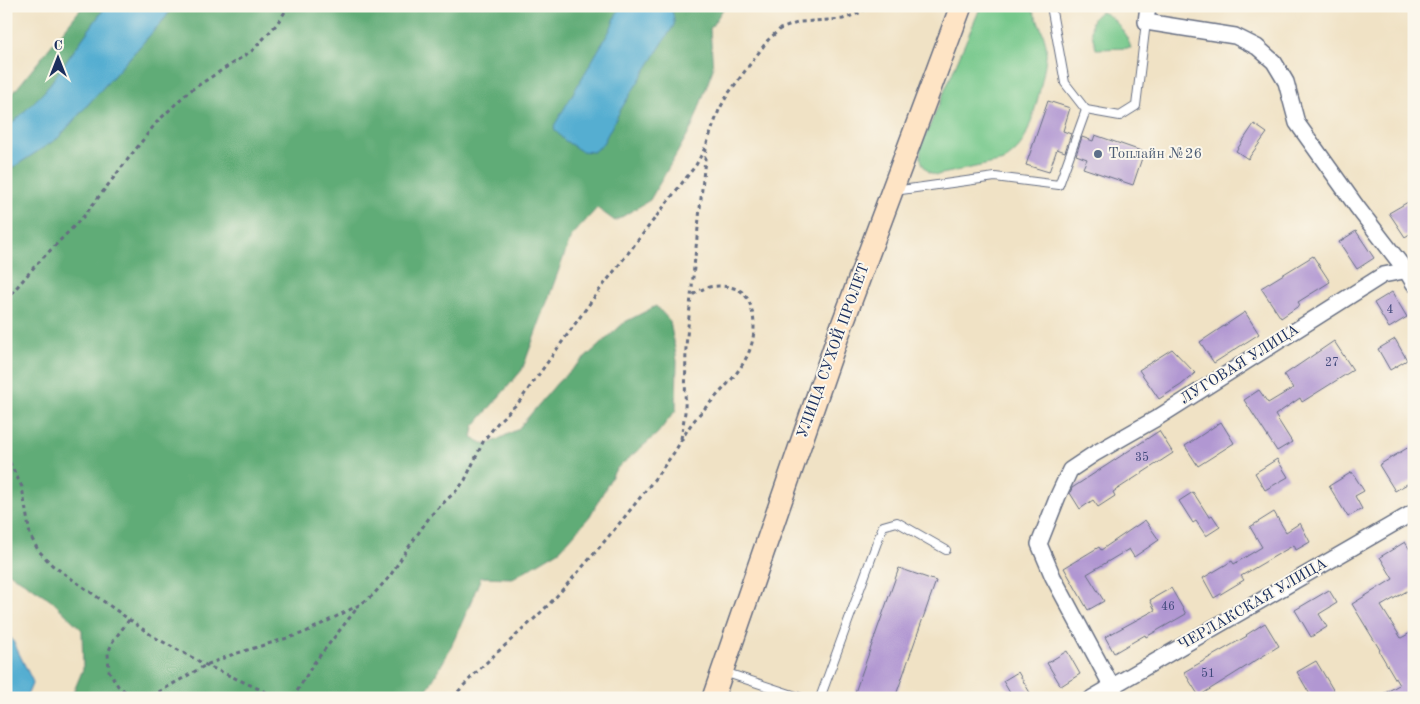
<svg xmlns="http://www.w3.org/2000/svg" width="1420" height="704" viewBox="0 0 1420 704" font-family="'Old Standard TT',serif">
	<rect width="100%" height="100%" fill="#fbf7ec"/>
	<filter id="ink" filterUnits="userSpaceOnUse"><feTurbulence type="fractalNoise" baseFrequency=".02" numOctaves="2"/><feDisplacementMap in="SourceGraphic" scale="10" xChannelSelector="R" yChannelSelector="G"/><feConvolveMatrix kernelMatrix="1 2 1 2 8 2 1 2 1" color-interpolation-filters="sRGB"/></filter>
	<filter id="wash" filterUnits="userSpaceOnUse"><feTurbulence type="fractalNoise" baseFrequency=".0096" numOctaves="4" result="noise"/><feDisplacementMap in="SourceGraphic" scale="20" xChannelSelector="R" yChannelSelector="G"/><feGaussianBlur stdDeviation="1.12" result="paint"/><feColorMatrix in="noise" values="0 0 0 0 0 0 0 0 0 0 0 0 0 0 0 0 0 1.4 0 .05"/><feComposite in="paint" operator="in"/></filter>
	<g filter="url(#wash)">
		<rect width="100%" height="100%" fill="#f0e2c5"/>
		<g fill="#76c88b" stroke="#487c74">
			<path d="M981 6H1030C1037 18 1044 32 1046 45 1049 62 1031 131 1021 145 1017 151 1010 156 1004 161L937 175C922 172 919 158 921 146Z"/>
			<path d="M1101 12C1115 16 1127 35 1131 48L1096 49C1093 36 1085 19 1101 12Z"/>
		</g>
		<g fill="#60ac77" stroke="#3e6e6a">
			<polygon points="83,6 106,6 45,91 6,133 6,102"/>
			<path d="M173 6H725L710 29 713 69 692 127 650 200 615 221 597 208 571 237 522 370 474 426 472 438 487 445 518 429 558 382 625 322 656 306 670 321 677 361 676 410 657 434 616 469 590 516 560 550 513 578 481 577C465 616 446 664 421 698H71L83 669 82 630 50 599 6 571V172L58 138 166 17Z"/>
		</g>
		<g fill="#54aed1" stroke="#386e98">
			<polygon points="106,6 173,6 166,17 58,138 6,172 6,130 45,91"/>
			<path d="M620 6H667C674 11 674 17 674 25L621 109 602 145 593 152 581 151 564 140 555 130 554 126 610 30Z"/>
			<polygon points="6,635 12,639 33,682 26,698 6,698"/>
		</g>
		<g id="blocks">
			<g fill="#b197d2">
				<polygon points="1048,101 1070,108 1063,131 1071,134 1065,152 1057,149 1049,172 1026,165"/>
				<polygon points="1254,124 1267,133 1248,159 1236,151"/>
				<polygon points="1095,135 1144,152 1133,185 1083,168 1087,159 1076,155 1082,137 1093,141"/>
				<polygon points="1408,202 1414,211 1414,231 1405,237 1389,213"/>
				<polygon points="1356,231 1374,258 1357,269 1339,242"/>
				<polygon points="1313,256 1330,282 1298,302 1300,305 1281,318 1261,288"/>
				<polygon points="1392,292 1407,317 1389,328 1374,303"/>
				<polygon points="1245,312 1259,334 1214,363 1200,342"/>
				<polygon points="1395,339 1407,360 1390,370 1378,349"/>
				<polygon points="1334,341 1353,370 1302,402 1300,398 1275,415 1292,442 1277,451 1244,400 1259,390 1268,403 1293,388 1284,375"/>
				<polygon points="1172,349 1195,373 1181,385 1159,399 1139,370"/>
				<polygon points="1221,422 1234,443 1198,466 1185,446"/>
				<polygon points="1159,431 1173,453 1113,492 1115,496 1098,507 1093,500 1080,509 1070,493 1072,488"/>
				<polygon points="1414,444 1414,480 1395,491 1379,465"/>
				<polygon points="1277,459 1288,477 1265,490 1255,473"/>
				<polygon points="1352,472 1364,491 1355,496 1362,509 1348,517 1329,486"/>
				<polygon points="1193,492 1209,517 1212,515 1220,527 1206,536 1196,521 1193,523 1179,501"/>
				<polygon points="1274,512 1286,532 1300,523 1310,542 1296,550 1294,545 1241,576 1244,580 1214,598 1203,578 1232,561 1234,564 1262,547 1250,527"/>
				<polygon points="1145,520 1159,540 1134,557 1129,549 1087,574 1104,601 1088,610 1064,568 1099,547 1101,550"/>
				<polygon points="1405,542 1414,556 1414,587 1381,606 1401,638 1414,631 1414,698 1376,698 1399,685 1379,651 1380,650 1352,604 1393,579 1380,557"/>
				<polygon points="899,568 936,581 895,698 853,698"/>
				<polygon points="1171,588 1186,614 1146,637 1145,635 1114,653 1105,637 1155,610 1150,600"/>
				<polygon points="1329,590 1337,603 1319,614 1327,627 1311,637 1295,610"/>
				<polygon points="1265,623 1279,646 1199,696 1184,672 1247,636 1246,635"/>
				<polygon points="1067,651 1080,674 1061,686 1047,663"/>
				<polygon points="1316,661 1338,698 1312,698 1297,672"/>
				<polygon points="1018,672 1033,698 1013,698 1003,681"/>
			</g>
		</g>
	</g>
	<g filter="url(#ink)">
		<use href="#blocks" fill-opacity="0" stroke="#666e82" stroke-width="1"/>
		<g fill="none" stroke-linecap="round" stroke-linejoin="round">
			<g stroke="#666e82" stroke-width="10">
				<g id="lane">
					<polyline points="1086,110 1120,116 1136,106 1146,22"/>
					<polyline points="894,191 995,177 1059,185 1086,110 1065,83 1051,6"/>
					<polyline points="724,672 802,698"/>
					<polyline points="820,698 883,526 897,522 946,550"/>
				</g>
			</g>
			<g stroke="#666e82" stroke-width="18">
				<g id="street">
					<polyline points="1148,6 1146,22 1235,36 1257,47 1274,62 1286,82 1297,123 1357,207 1407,272 1414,284"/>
					<polyline points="1092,698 1414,512"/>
					<polyline points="1118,698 1053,577 1039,544 1058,496 1070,470 1094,454 1157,418 1383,275 1414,269"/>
				</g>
			</g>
			<g stroke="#666e82" stroke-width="24">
				<polyline id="secondary" points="713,698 839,333 961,6"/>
			</g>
			<g stroke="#666e82" stroke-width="3" stroke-dasharray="4 4" stroke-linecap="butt">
				<polyline points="6,300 35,266 84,216 156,123 188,92 253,50 276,25 289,6"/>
				<polyline points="681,439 685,412 686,346 706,149"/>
				<polyline points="6,455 22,487 30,535 38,550 52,565 154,637 206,665 279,698"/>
				<polyline points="129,620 113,641 108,653 109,671 118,686 130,695 144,698 157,693 206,665 231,655 304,633 361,604 373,595 390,576 406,551 431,515 459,488 465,480 484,440 500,420 519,402 595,296 696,165 706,146 719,110 728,94 768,40 780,29 800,22 843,19 862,12 866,6"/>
				<polyline points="293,698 314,663 358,607"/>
				<path d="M453 698C482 662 521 634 553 600 595 554 636 505 673 454 680 444 685 432 693 422 719 389 761 363 753 315 751 306 749 298 742 292 735 286 717 285 709 287 703 288 697 293 692 295"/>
			</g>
			<use href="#lane" stroke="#fff" stroke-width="8"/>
			<use href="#street" stroke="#fff" stroke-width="15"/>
			<use href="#secondary" stroke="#fee4c5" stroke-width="21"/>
		</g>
	</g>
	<circle fill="#5c6f8a" stroke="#fbf7ec" stroke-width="2" cx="1098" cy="154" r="5"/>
	<g text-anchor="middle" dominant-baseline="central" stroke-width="4" stroke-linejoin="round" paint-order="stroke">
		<g font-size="12" fill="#40497b">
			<text x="1390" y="310">4</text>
			<text x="1332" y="363">27</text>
			<text x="1142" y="458">35</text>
			<text x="1168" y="607">46</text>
			<text x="1208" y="674">51</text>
		</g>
		<g font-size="15" fill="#4e5e75" stroke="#fbf7ec" text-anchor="start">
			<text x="1108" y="154">Топлайн №26</text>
		</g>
		<g font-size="15" fill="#1b2f5e" stroke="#fbf7ec">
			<text transform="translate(834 351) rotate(-70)">УЛИЦА СУХОЙ ПРОЛЕТ</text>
			<text transform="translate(1240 365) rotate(-32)">ЛУГОВАЯ УЛИЦА</text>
			<text transform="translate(1253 605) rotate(-30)">ЧЕРЛАКСКАЯ УЛИЦА</text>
		</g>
	</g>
	<rect width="1420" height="704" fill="none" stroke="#fbf7ec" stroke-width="25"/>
	<g transform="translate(58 58)" stroke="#fbf7ec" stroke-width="4" paint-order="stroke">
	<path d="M0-4L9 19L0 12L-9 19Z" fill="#1b2f5e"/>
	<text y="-8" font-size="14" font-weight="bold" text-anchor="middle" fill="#1b2f5e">С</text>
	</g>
</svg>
